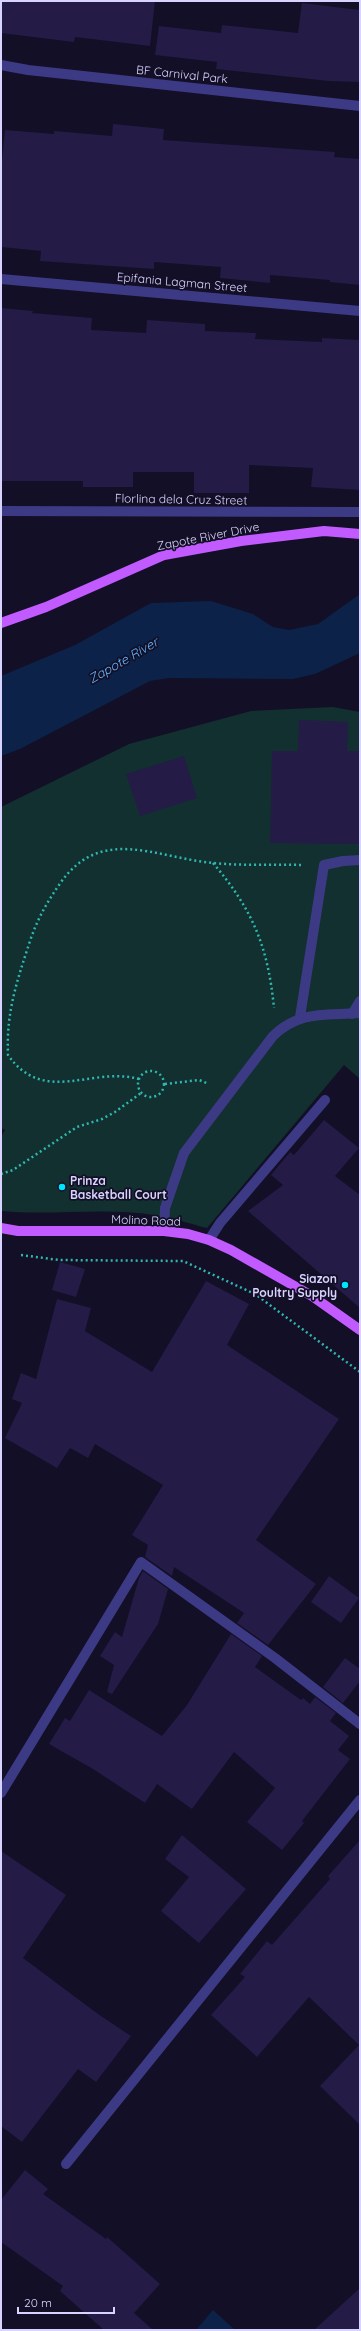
<svg xmlns="http://www.w3.org/2000/svg" width="361" height="2331" viewBox="0 0 361 2331" font-family="Quicksand,sans-serif">
	<rect width="100%" height="100%" fill="#130f26"/>
	<path fill="#12302f" d="M333 707 360 712V1079L344 1065 207 1228C190 1224 172 1217 154 1215 103 1207 52 1216 1 1211V1137L5 1130 1 1128V807L129 744 251 711Z"/>
	<g fill="#0c2248">
		<polygon points="360,594 360,653 315,674 293,679 169,678 150,681 20,749 1,756 1,676 75,645 151,603 211,601 253,614 273,627 289,630 318,624"/>
		<polygon points="213,2310 235,2330 196,2330"/>
	</g>
	<g fill="#241b47">
		<polygon points="1,1 155,1 150,46 75,37 74,42 1,33"/>
		<polygon points="302,3 360,10 360,82 329,81 216,69 217,62 155,55 159,26 221,33 222,25 298,33"/>
		<polygon points="113,124 164,129 163,140 335,152 334,157 360,159 360,285 330,282 330,280 270,275 270,283 220,278 221,267 154,262 154,269 40,261 41,251 1,247 1,171 5,130 54,134 54,131 112,136"/>
		<polygon points="1,308 33,311 32,313 92,318 91,330 146,333 147,320 205,324 205,331 256,333 255,339 322,342 322,338 360,340 360,490 311,487 313,468 249,465 249,493 194,493 194,472 133,472 133,487 83,487 83,481 1,481"/>
		<polygon points="299,720 348,722 347,751 360,751 360,844 270,843 272,751 298,751"/>
		<polygon points="184,756 197,798 140,816 126,774"/>
		<polygon points="324,1120 359,1148 335,1176 360,1195 360,1308 248,1211 283,1185 271,1175 290,1152 294,1155"/>
		<polygon points="60,1262 85,1269 76,1297 52,1290"/>
		<polygon points="206,1281 249,1304 227,1345 339,1419 256,1540 316,1584 268,1645 237,1623 244,1613 174,1567 172,1576 145,1557 148,1545 132,1535 163,1485 95,1444 88,1458 70,1448 57,1468 5,1438 22,1403 12,1399 21,1373 36,1379 57,1299 91,1308 85,1331 152,1372"/>
		<polygon points="143,1571 168,1589 158,1624 112,1694 107,1692 114,1665 100,1656 115,1632 122,1637 139,1578"/>
		<polygon points="329,1576 359,1598 341,1623 311,1602"/>
		<polygon points="231,1634 262,1656 255,1667 301,1700 303,1698 310,1704 315,1697 336,1713 330,1721 349,1736 338,1750 350,1759 302,1821 304,1823 282,1850 247,1822 275,1788 234,1752 192,1809 157,1784 145,1803 93,1769 49,1744 65,1718 70,1721 89,1690 162,1736 187,1705"/>
		<polygon points="345,1658 360,1669 360,1681 343,1703 323,1687"/>
		<polygon points="182,1835 246,1889 199,1943 161,1911 189,1877 165,1859"/>
		<polygon points="360,1840 360,2125 320,2086 359,2045 309,1997 257,2057 211,2015 245,1977 240,1974 267,1941 272,1945 330,1879 328,1876"/>
		<polygon points="1,1851 66,1895 23,1958 98,2014 131,2036 96,2082 78,2069 22,2142 1,2126"/>
		<polygon points="25,2170 48,2189 43,2194 106,2239 107,2237 160,2284 134,2313 153,2330 104,2330 60,2291 63,2286 1,2242 1,2200"/>
		<polygon points="360,2288 360,2330 314,2330"/>
	</g>
	<g fill="none" stroke-linecap="round" stroke-linejoin="round">
		<g stroke="#2fb8b0" stroke-width="2.5" stroke-dasharray="2 3" stroke-linecap="butt">
			<path d="M213 863C253 910 268 947 274 1008"/>
			<circle cx="151" cy="1084" r="13"/>
			<path d="M139 1079C91 1066 44 1106 8 1055 6 1012 17 981 30 941 37 920 47 902 59 885 100 824 155 858 214 863 243 866 272 864 301 865"/>
			<polyline points="165,1084 199,1080 209,1084"/>
			<polyline points="1,1174 13,1170 77,1127 102,1119 115,1112 141,1093"/>
			<polyline points="21,1255 59,1260 183,1261 255,1294 360,1372"/>
		</g>
		<g stroke="#3d3a85" stroke-width="10">
			<polyline points="1,65 28,70 360,106"/>
			<polyline points="1,279 360,311"/>
			<polyline points="1,511 360,512"/>
			<polyline points="352,1014 360,1001"/>
			<polyline points="300,1017 324,865 343,861 360,860"/>
			<path d="M164 1231 165 1208 184 1153 273 1036C300 1010 325 1016 360 1013"/>
			<polyline points="209,1240 220,1223 325,1100"/>
			<polyline points="1,1793 141,1562 275,1658 360,1724"/>
			<polyline points="66,2164 360,1800"/>
		</g>
		<g stroke="#c25bff" stroke-width="10">
			<polyline points="1,623 46,607 164,555 241,541 324,531 360,534"/>
			<polyline points="1,1228 18,1231 164,1231 188,1234 209,1240 231,1250 312,1296 360,1330"/>
		</g>
	</g>
	<g fill="#00e5ff" stroke="#130f26" stroke-width="1.5">
		<circle cx="62" cy="1187" r="4"/>
		<circle cx="345" cy="1285" r="4"/>
	</g>
	<g text-anchor="middle" dominant-baseline="central" stroke-width="3.5" stroke-linejoin="round" paint-order="stroke">
		<g font-size="12" fill="#d9d4ff" stroke="#130f26">
			<text transform="translate(182 74) rotate(6)">BF Carnival Park</text>
			<text transform="translate(182 282) rotate(5)">Epifania Lagman Street</text>
			<text transform="translate(181 499) rotate(1)">Florlina dela Cruz Street</text>
			<text transform="translate(208 536) rotate(-11)">Zapote River Drive</text>
			<text transform="translate(146 1220) rotate(2)">Molino Road</text>
		</g>
		<g font-size="12" font-weight="bold" fill="#d9d4ff" stroke="#130f26" text-anchor="start">
			<text x="70" y="1180">Prinza<tspan x="70" dy="14">Basketball Court</tspan></text>
			<text x="337" y="1278" text-anchor="end">Siazon<tspan x="337" dy="14">Poultry Supply</tspan></text>
		</g>
		<g font-size="13" font-style="italic" fill="#62b6ff" stroke="#130f26">
			<text transform="translate(123 660) rotate(-30)">Zapote River</text>
		</g>
	</g>
	<rect width="361" height="2331" fill="none" stroke="#d9d4ff" stroke-width="4"/>
	<path d="M18 2307v6h96v-6" fill="none" stroke="#d9d4ff" stroke-width="2"/>
	<text x="24" y="2307" font-size="12" fill="#d9d4ff" stroke="#130f26" stroke-width="3" paint-order="stroke">20 m</text>
</svg>
